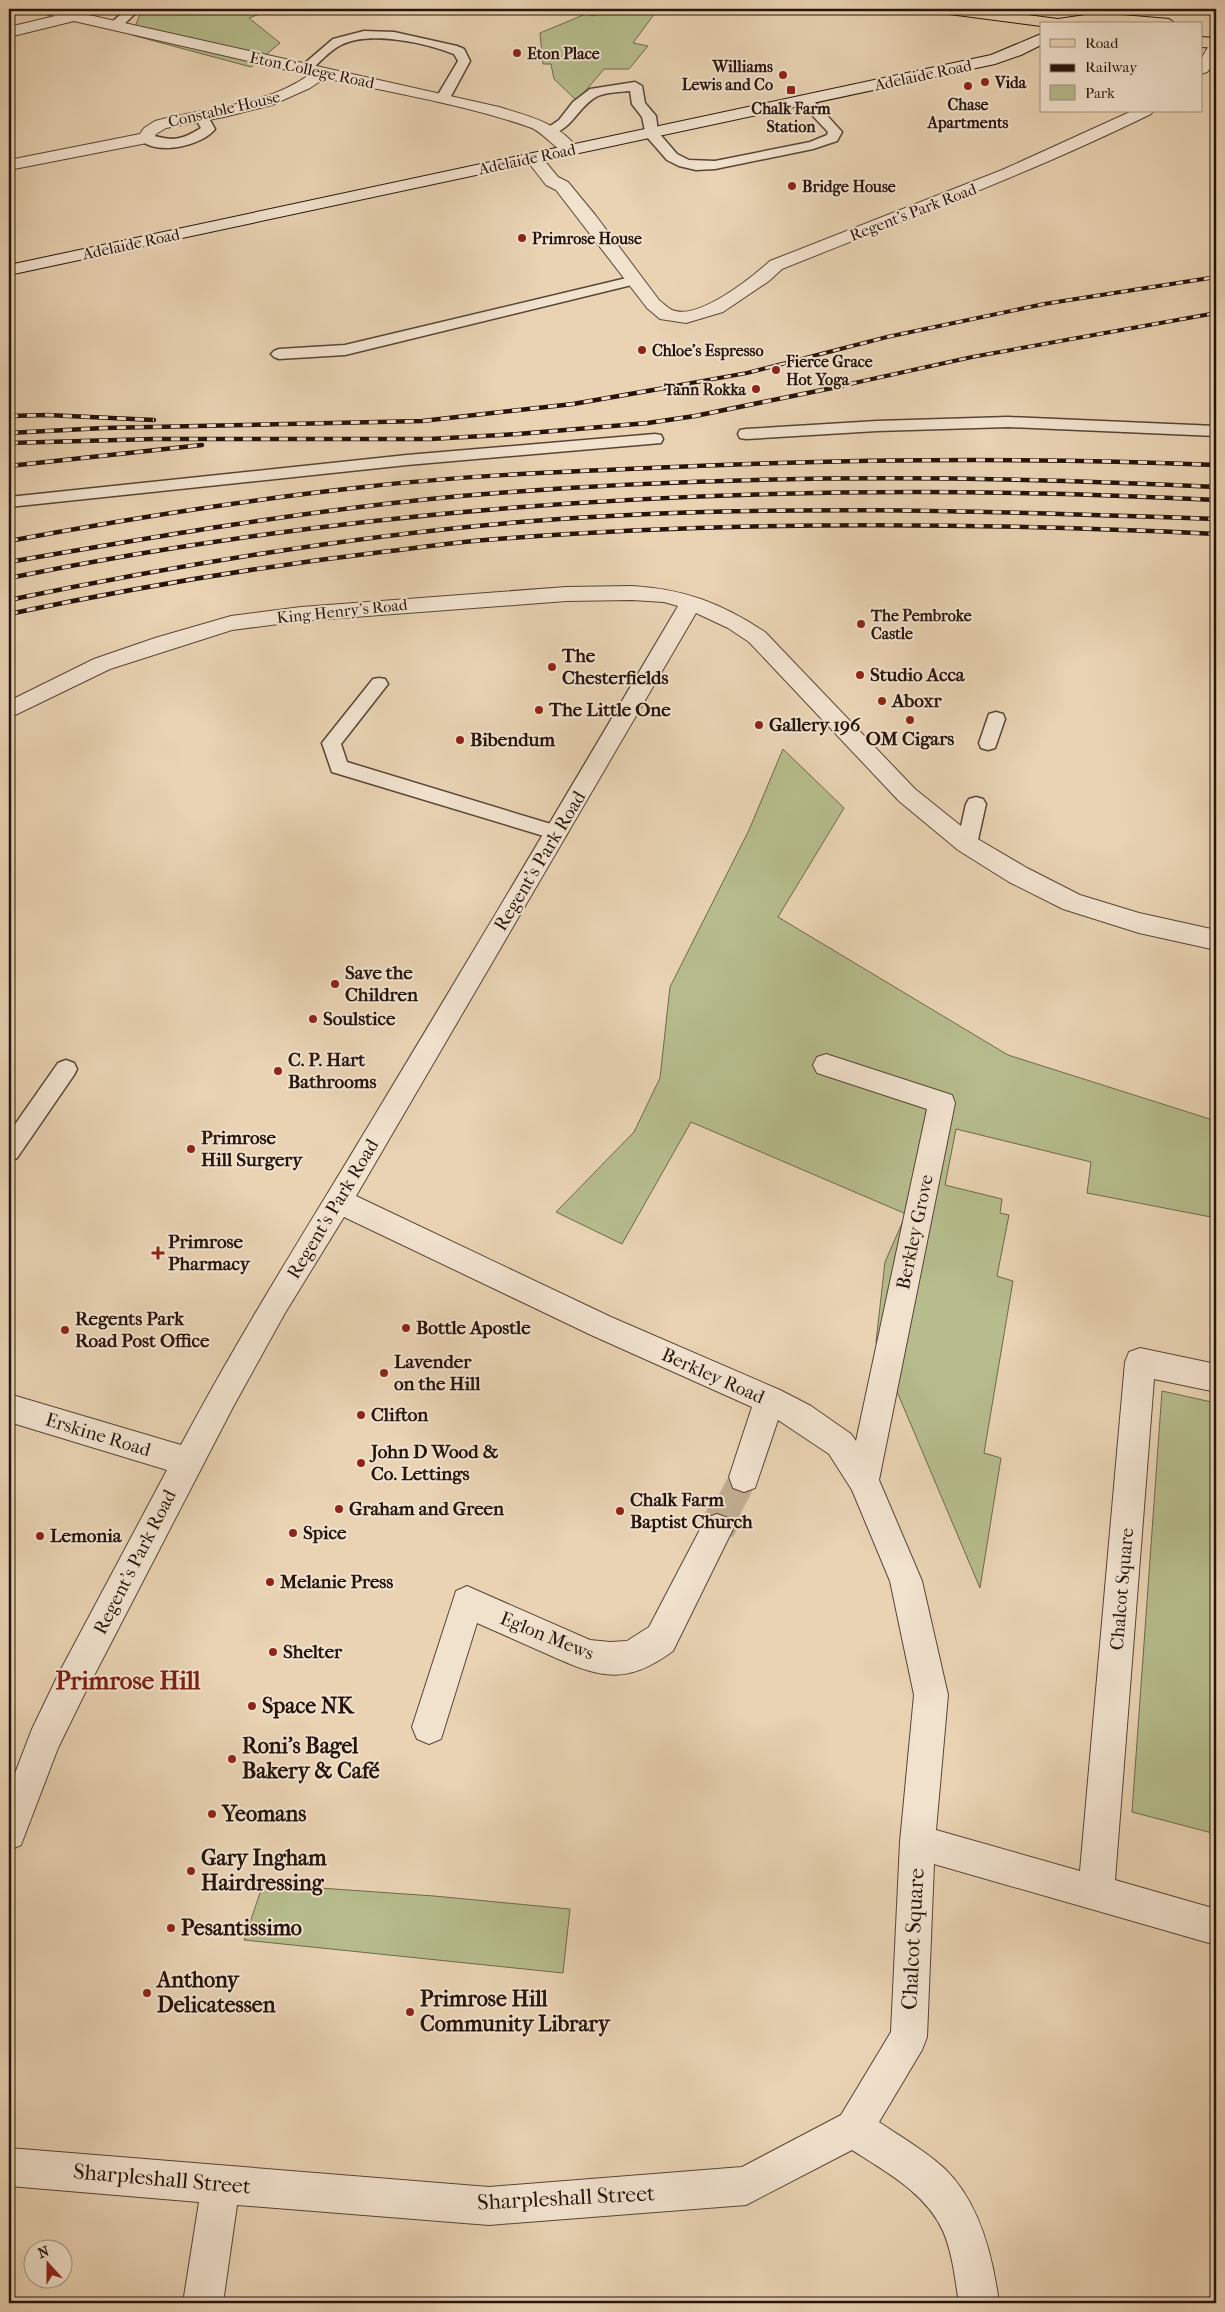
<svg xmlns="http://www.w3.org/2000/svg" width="1225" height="2312" font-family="'IM FELL French Canon',serif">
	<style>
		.green { fill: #b6bc8c; stroke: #6e684c }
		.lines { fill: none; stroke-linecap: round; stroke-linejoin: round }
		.street-tunnel-far1 { stroke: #c2ad92; stroke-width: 28; stroke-dasharray: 28 14; stroke-linecap: butt }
		.street-tunnel { stroke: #c2ad92; stroke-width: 36; stroke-dasharray: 36 18; stroke-linecap: butt }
		.lane-casing { stroke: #574436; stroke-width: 3 }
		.street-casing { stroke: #574436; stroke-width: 2 }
		.secondary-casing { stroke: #26140c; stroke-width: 2 }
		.primary-casing { stroke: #26140c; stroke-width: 2 }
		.lane { fill: #f1e2ce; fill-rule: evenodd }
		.street { fill: #f1e2ce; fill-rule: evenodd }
		.secondary { fill: #f1e2ce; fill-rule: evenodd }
		.primary { fill: #e9d3b3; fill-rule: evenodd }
		.rail-far1-casing { stroke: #26140c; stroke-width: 4 }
		.rail-casing { stroke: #26140c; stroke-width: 4.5 }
		.rail-far1 { stroke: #f1e2ce; stroke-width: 2.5; stroke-dasharray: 7; stroke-linecap: butt }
		.rail { stroke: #f1e2ce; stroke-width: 3; stroke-dasharray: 9; stroke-linecap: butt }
		.poi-dot { fill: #8f2418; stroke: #f1e2ce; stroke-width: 2 }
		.labels { text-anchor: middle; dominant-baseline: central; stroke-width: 4; stroke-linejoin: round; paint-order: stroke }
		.far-poi-label { font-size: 16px; font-weight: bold; fill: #26140c; stroke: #f1e2ce; text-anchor: start }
		.far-street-label { font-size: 16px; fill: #26140c; stroke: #f1e2ce }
		.poi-label { font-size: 19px; font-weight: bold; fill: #26140c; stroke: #f1e2ce; text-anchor: start }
		.street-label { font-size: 19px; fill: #26140c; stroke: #f1e2ce }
		.near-poi-label { font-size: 22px; font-weight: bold; fill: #26140c; stroke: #f1e2ce; text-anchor: start }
		.near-street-label { font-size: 22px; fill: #26140c; stroke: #f1e2ce }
		.near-quarter-label { font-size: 25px; font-weight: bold; fill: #7a1f14; stroke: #f1e2ce }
	</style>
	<rect width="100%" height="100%" fill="#e9d3b3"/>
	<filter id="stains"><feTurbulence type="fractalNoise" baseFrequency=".004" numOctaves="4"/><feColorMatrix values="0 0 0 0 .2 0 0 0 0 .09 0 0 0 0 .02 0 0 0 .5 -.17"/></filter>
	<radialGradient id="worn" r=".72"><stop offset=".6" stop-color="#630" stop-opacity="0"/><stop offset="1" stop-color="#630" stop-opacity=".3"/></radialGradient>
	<g class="green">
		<polygon points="142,9 286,9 278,12 273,9 249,18 280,43 251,67 132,35"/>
		<polygon points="613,9 658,9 633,43 648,46 629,69 604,69 577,101 554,79 551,64 543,64 540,33 588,13 592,16"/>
		<polygon points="783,749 844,808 778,917 1008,1055 1216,1121 1216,1218 1087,1193 1091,1162 956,1129 945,1185 1002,1199 1000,1213 1009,1215 997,1276 1013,1281 984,1453 1001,1458 980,1588 876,1342 885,1262 906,1214 691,1122 622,1244 556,1212 634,1132 660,1078 670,987 749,830"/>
		<polygon points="1162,1391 1216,1403 1216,1834 1132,1812"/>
		<polygon points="263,1884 434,1896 570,1909 563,1973 244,1940"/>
	</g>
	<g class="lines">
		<polyline class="street-tunnel-far1" points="727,1509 744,1477"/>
		<polyline class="street-tunnel" points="717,1529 728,1508"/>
		<defs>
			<g id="lane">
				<polygon points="127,9 140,9 120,28 112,28 110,25 112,22"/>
				<path d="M364,31L394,32L457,46L464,49L470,61L450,98L443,102L436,98L458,61L454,54C426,43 369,30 341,45C329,51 319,63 309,72L304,73L298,69L333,39Z"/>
				<path d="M635,82L642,86L645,103L656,116L658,132L677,154L689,160L715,161L810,142L827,135L828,132L798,100L805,96L810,97L842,132L837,141L813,149L715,169L696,170L679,166L667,160L646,136L642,117L632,104L630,91C620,92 607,92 598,96C578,106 573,129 550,135L543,131L559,120L573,102L590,89Z"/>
				<path d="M201,112L206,113L215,129C202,146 154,157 139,138L146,134C171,140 177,143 201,128L194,116Z"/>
				<polygon points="635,276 642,280 640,283 345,355 279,359 274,357 271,354 274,351 279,349 345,345"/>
				<polygon points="1008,417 1216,426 1216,436 1008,427 877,431 746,439 740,438 738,434 740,430 746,429 877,421"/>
				<polygon points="655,434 661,435 663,439 661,443 407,465 9,507 9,497 407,455"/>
				<polygon points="379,678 385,679 388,684 341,744 347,762 564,828 567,833 564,838 557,840 332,772 322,743 373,679"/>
				<polygon points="996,712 1003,714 1005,719 995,748 988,750 981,748 979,743 989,714"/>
				<polygon points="976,797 983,799 986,804 977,844 974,849 967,851 960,849 957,844 966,804 969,799"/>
				<polygon points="66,1060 74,1063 77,1069 74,1075 17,1158 9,1161 9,1133 58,1063"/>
			</g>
			<g id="street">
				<path d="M36,9H62L499,107C528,116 560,123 579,150L577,154C559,158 546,132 529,127C463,104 393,93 325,78L310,88L272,105L224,117L166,128L156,134L152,142L9,170V160L140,134L144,128L155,121C208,107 263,107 309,75L74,21L9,37V27L55,16L38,12Z"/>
				<polygon points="1216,40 1216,62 1207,72 1201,74 1201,59 1211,42"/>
				<path d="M1132,111H1153L1151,114C1031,173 906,219 782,269L769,281L723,312L686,323L660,319L647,308L556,190L546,185L525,158L527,154H539L558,177L568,182L596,216L659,300C663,303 668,308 672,310C698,321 751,278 770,261L1002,170Z"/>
				<path d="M632,586C684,589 721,603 765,632L915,789L976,838L1027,868L1080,895L1139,913L1216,930V950L1139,933L1063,909L1009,882L958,850L899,801L749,642L728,628L696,613L356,1196L611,1317L780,1390L811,1406L851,1434L856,1441L927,1109L817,1073L813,1065L817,1057L826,1054L952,1095L955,1103L879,1480L922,1581L948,1695L936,1830L1080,1871L1125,1362L1129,1352L1140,1348L1216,1364V1392L1154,1379L1115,1880L1216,1909V1945L934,1864L927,2037L922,2050L879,2122C901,2137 926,2151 945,2169C980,2203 993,2257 999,2303H959C955,2280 953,2254 943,2231C926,2193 886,2172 852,2150L746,2205L489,2225L237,2205L223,2303H183L199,2202L9,2186V2148L489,2187L742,2167L841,2115L891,2032L900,1842L914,1695L890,1581L852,1490L829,1454L778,1420L755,1488L744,1492L733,1488L729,1477L752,1407L591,1335L344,1217L285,1313L233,1407L83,1697L58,1748L21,1845L9,1850V1789L32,1729L59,1673L167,1470L9,1422V1394L181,1445C241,1332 309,1225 375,1115C477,946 578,776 678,606L664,602L632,600L566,601L301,621L232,630L110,669L9,718V701L94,659L155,638L231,616L301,607L566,587Z"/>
				<path d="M717,1514L728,1518L733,1529L673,1651C624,1687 598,1677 547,1654C524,1644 500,1633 477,1623L441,1739L429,1744L417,1739L412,1727L456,1591L467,1586L590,1640L610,1642L627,1641L649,1627L706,1518Z"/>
			</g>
			<polygon id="secondary" points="1041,34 1041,45 1021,55 995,64 9,275 9,265 991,55"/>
			<g id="primary">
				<polygon points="941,9 982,9 1058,19 1099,13 1169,19 1176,24 1041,24 1041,26 949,14"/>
				<polygon points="1201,37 1216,38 1216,48 1201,47"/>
			</g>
		</defs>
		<use href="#lane" class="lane-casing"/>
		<use href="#street" class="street-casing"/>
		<use href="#secondary" class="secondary-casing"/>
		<use href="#primary" class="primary-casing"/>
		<use href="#lane" class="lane"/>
		<use href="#street" class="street"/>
		<use href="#secondary" class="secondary"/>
		<use href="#primary" class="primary"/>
		<defs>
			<g id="rail-far1">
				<polyline points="669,387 747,373 887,337 1044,304 1216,277"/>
				<polyline points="836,387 972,357 1216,313"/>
			</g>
			<g id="rail">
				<polyline points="9,416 47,415 154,420"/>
				<polyline points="9,433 104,428 422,421 573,404 676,386"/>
				<polyline points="9,443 154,439 430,439 518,434 648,423 695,416 842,386"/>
				<polyline points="9,466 202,445"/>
				<path d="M9,541C127,519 245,500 364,487C459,476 554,472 650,468C839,459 1027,457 1216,465"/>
				<path d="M9,562C159,536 309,510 461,496C713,474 964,474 1216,487"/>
				<path d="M9,578C406,497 812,479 1216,500"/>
				<path d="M9,600C182,564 357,535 533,521C760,503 989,511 1216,519"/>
				<path d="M9,614C132,588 257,567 382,552C416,548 450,543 485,540C728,520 972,522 1216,534"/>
			</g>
		</defs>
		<use href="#rail-far1" class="rail-far1-casing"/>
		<use href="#rail" class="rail-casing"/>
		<use href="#rail-far1" class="rail-far1"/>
		<use href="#rail" class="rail"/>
	</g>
	<g class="poi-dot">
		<circle cx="517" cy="53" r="5"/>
		<circle cx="783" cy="75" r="5"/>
		<circle cx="985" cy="82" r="5"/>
		<circle cx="968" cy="86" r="5"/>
		<rect x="786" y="85" width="10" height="10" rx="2.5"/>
		<circle cx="792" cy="186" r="5"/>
		<circle cx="522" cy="238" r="5"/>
		<circle cx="642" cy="350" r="5"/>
		<circle cx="776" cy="370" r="5"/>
		<circle cx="756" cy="389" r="5"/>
		<circle cx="861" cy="624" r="5"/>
		<circle cx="552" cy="667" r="5"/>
		<circle cx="860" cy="675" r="5"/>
		<circle cx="882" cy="701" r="5"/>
		<circle cx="539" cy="710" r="5"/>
		<circle cx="910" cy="720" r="5"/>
		<circle cx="759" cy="725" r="5"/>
		<circle cx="460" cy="740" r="5"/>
		<circle cx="335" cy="984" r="5"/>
		<circle cx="313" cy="1019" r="5"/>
		<circle cx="278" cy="1071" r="5"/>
		<circle cx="191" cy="1149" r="5"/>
		<path d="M155.5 1245.5h5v5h5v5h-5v5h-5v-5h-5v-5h5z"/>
		<circle cx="406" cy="1328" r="5"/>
		<circle cx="65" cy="1330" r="5"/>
		<circle cx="384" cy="1373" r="5"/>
		<circle cx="361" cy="1415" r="5"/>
		<circle cx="361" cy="1463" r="5"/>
		<circle cx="339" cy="1509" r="5"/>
		<circle cx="620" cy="1511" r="5"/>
		<circle cx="293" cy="1533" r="5"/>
		<circle cx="40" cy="1536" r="5"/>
		<circle cx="270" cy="1582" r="5"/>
		<circle cx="273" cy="1652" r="5"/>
		<circle cx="252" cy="1706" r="5"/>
		<circle cx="232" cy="1759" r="5"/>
		<circle cx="212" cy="1814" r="5"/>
		<circle cx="191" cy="1871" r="5"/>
		<circle cx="171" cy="1928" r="5"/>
		<circle cx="147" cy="1993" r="5"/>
		<circle cx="410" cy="2012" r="5"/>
	</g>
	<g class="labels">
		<g class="far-poi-label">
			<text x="527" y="53">Eton Place</text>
			<text x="773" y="66" text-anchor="end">Williams<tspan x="773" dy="18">Lewis and Co</tspan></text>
			<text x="995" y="82">Vida</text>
			<text x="968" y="104" text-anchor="middle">Chase<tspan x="968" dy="18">Apartments</tspan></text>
			<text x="791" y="108" text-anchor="middle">Chalk Farm<tspan x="791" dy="18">Station</tspan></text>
			<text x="802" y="186">Bridge House</text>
			<text x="532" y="238">Primrose House</text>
			<text x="652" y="350">Chloe's Espresso</text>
			<text x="786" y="361">Fierce Grace<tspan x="786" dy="18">Hot Yoga</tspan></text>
			<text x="746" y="389" text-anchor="end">Tann Rokka</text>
			<text x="871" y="615">The Pembroke<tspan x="871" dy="18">Castle</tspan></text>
		</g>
		<g class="far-street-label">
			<text transform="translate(312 70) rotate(12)">Eton College Road</text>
			<text transform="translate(923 75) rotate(-12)">Adelaide Road</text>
			<text transform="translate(224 109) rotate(-13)">Constable House</text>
			<text transform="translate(527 159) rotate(-12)">Adelaide Road</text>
			<text transform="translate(913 212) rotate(-21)">Regent's Park Road</text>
			<text transform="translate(131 244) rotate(-12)">Adelaide Road</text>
			<text transform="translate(342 611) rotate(-6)">King Henry's Road</text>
		</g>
		<g class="poi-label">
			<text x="562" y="656">The<tspan x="562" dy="22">Chesterfields</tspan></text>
			<text x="870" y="675">Studio Acca</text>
			<text x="892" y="701">Aboxr</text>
			<text x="549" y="710">The Little One</text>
			<text x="769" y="725">Gallery 196</text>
			<text x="910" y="739" text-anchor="middle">OM Cigars</text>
			<text x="470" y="740">Bibendum</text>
			<text x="345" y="973">Save the<tspan x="345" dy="22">Children</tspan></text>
			<text x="323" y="1019">Soulstice</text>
			<text x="288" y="1060">C. P. Hart<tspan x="288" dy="22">Bathrooms</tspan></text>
			<text x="201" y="1138">Primrose<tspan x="201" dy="22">Hill Surgery</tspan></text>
			<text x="168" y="1242">Primrose<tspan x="168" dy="22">Pharmacy</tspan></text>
			<text x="75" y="1319">Regents Park<tspan x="75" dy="22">Road Post Office</tspan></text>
			<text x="416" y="1328">Bottle Apostle</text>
			<text x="394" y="1362">Lavender<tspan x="394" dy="22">on the Hill</tspan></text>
			<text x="371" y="1415">Clifton</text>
			<text x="371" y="1452">John D Wood &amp;<tspan x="371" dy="22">Co. Lettings</tspan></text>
			<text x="630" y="1500">Chalk Farm<tspan x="630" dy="22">Baptist Church</tspan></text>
			<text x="349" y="1509">Graham and Green</text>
			<text x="303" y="1533">Spice</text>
			<text x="50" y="1536">Lemonia</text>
			<text x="280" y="1582">Melanie Press</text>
			<text x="283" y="1652">Shelter</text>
		</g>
		<g class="street-label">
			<text transform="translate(540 861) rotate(-59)">Regent's Park Road</text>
			<text transform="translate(333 1209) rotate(-59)">Regent's Park Road</text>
			<text transform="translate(915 1232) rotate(-78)">Berkley Grove</text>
			<text transform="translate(713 1376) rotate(24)">Berkley Road</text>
			<text transform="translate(98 1435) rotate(17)">Erskine Road</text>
			<text transform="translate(135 1562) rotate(-63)">Regent's Park Road</text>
			<text transform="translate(1122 1589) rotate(-85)">Chalcot Square</text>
			<text transform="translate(547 1636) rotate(22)">Eglon Mews</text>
		</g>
		<g class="near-poi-label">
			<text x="262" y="1706">Space NK</text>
			<text x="242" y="1746">Roni's Bagel<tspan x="242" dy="25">Bakery &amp; Café</tspan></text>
			<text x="222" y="1814">Yeomans</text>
			<text x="201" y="1858">Gary Ingham<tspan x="201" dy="25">Hairdressing</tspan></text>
			<text x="181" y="1928">Pesantissimo</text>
			<text x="157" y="1980">Anthony<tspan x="157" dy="25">Delicatessen</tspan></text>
			<text x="420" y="1999">Primrose Hill<tspan x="420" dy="25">Community Library</tspan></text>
		</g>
		<g class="near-street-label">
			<text transform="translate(913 1939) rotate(-87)">Chalcot Square</text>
			<text transform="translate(162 2179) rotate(5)">Sharpleshall Street</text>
			<text transform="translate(566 2198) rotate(-3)">Sharpleshall Street</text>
		</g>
		<g class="near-quarter-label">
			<text x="128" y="1680">Primrose Hill</text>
		</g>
	</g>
	<rect width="1225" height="2312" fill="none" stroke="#e9d3b3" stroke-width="30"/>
	<rect x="10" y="10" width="1205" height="2292" fill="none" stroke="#26140c" stroke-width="2.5"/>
	<rect x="15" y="15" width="1195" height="2282" fill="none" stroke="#26140c"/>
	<rect x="1040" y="22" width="162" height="90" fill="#f1e2ce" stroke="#a09080"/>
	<rect x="1050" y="39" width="25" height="8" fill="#e9d3b3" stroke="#a09080"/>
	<text x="1085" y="48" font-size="15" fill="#26140c">Road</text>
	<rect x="1050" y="64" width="25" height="8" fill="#26140c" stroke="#a09080"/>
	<text x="1085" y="72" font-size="15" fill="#26140c">Railway</text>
	<rect x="1050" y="85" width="25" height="15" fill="#b6bc8c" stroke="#a09080"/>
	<text x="1085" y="98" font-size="15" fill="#26140c">Park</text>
	<g transform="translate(48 2264) rotate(339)"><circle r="24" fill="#f1e2ce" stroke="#a09080"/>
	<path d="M0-4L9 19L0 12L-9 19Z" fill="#8f2418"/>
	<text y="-8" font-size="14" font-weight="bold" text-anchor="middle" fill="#26140c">N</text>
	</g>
	<rect width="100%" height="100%" filter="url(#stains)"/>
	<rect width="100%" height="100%" fill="url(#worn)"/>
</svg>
